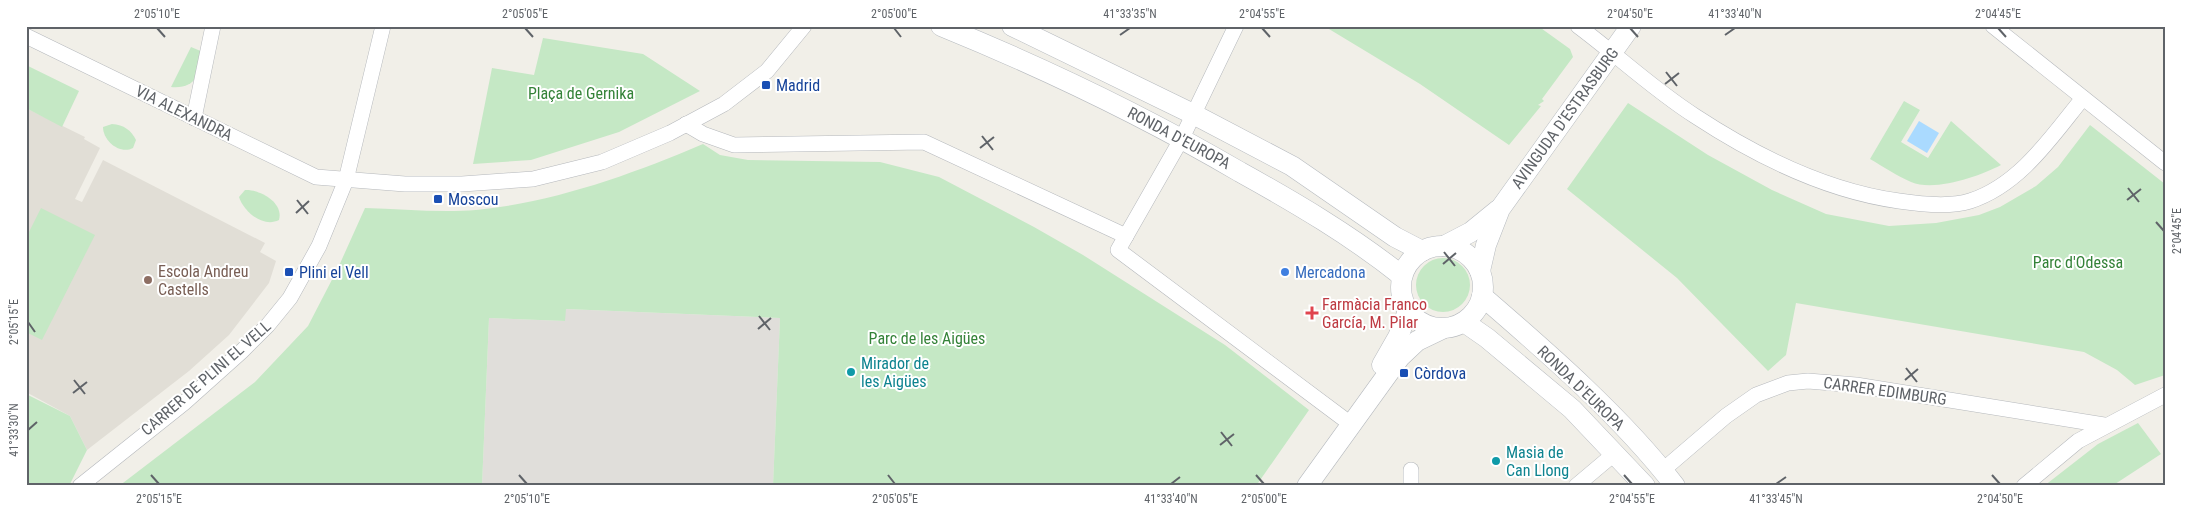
<svg xmlns="http://www.w3.org/2000/svg" width="2191" height="512" font-family="'Roboto Condensed',sans-serif">
	<style>
		.industrial { fill: #e0deda }
		.education { fill: #e1ded6 }
		.green { fill: #c5e8c5 }
		.water { fill: #aadaff }
		.lines { fill: none; stroke-linecap: round; stroke-linejoin: round }
		.street-casing { stroke: #b5b8bc; stroke-width: 16 }
		.secondary-casing { stroke: #b6babf; stroke-width: 21 }
		.street { stroke: #fff; stroke-width: 15 }
		.secondary { stroke: #fff; stroke-width: 20 }
		.ticks { fill: none; stroke: #5f6368; stroke-width: 2 }
		.transit-dot { fill: #1a4fb4; stroke: #fff; stroke-width: 2 }
		.shop-dot { fill: #3f7fe0; stroke: #fff; stroke-width: 2 }
		.education-dot { fill: #8d6e63; stroke: #fff; stroke-width: 2 }
		.health-dot { fill: #e0444e; stroke: #fff; stroke-width: 2 }
		.culture-dot { fill: #0f9aa8; stroke: #fff; stroke-width: 2 }
		.labels { text-anchor: middle; dominant-baseline: central; stroke-width: 4; stroke-linejoin: round; paint-order: stroke }
		.transit-label { font-size: 16px; fill: #164399; stroke: #fff; text-anchor: start }
		.park-label { font-size: 16px; fill: #348238; stroke: #fff }
		.street-label { font-size: 16px; fill: #5f6368; stroke: #fff }
		.education-label { font-size: 16px; fill: #785e54; stroke: #fff; text-anchor: start }
		.shop-label { font-size: 16px; fill: #366cbe; stroke: #fff; text-anchor: start }
		.health-label { font-size: 16px; fill: #be3a42; stroke: #fff; text-anchor: start }
		.culture-label { font-size: 16px; fill: #0d838f; stroke: #fff; text-anchor: start }
		.neatline { fill: none; stroke: #5f6368; stroke-width: 2 }
		.ticks-label { font-size: 12px; text-anchor: middle; fill: #5f6368 }
	</style>
	<rect width="100%" height="100%" fill="#f1efe8"/>
	<polygon class="industrial" points="565,309 780,318 773,486 482,486 489,318 564,321"/>
	<polygon class="education" points="26,108 85,137 84,139 100,148 75,199 82,202 103,160 265,243 260,252 276,261 269,283 229,335 189,371 87,450 70,416 26,392"/>
	<g class="green">
		<polygon points="1324,26 1538,26 1570,49 1573,57 1542,99 1544,101 1538,105 1541,106 1509,145 1420,84"/>
		<polygon points="543,38 643,54 700,91 619,132 531,160 473,164 492,68 534,75"/>
		<path d="M191,47L203,52C200,74 196,89 171,87Z"/>
		<polygon points="26,65 79,91 62,127 26,108"/>
		<path d="M1904,101L1920,110L1901,142L1928,158L1951,121L2001,165C1980,176 1935,192 1911,182C1897,176 1884,167 1870,159Z"/>
		<polygon points="1628,103 1708,155 1772,190 1826,214 1889,226 1936,223 1979,215 2000,207 2036,186 2058,167 2090,125 2165,184 2165,375 2135,385 2117,370 2084,352 1796,303 1786,355 1768,371 1677,278 1567,189"/>
		<path d="M112,124C124,125 131,130 136,140L133,148C120,155 103,141 103,127Z"/>
		<path d="M703,144L720,155L748,160L880,162L939,177L1034,227L1083,255L1225,345L1309,410L1256,486H773L780,318L566,309L565,321L489,318L482,486H119L255,382L308,326L338,268L365,208C401,209 440,213 476,210C555,202 630,175 703,144Z"/>
		<path d="M245,190C259,189 284,202 279,220C263,228 244,212 239,197Z"/>
		<polygon points="41,208 95,235 42,340 26,332 26,238"/>
		<circle cx="1443" cy="285" r="27"/>
		<polygon points="26,394 70,416 87,450 69,486 26,486"/>
		<polygon points="2138,423 2161,454 2112,486 2044,486 2098,444"/>
	</g>
	<polygon class="water" points="1919,121 1939,133 1927,153 1907,141"/>
	<g class="lines">
		<defs>
			<g id="street">
				<polyline points="1236,26 1182,138 1118,250 1344,419"/>
				<path d="M1578,26C1617,55 1654,90 1695,116C1756,156 1826,191 1899,201C1919,204 1951,207 1970,201C2020,185 2052,136 2083,98"/>
				<polyline points="1993,26 2165,163"/>
				<polyline points="26,36 316,177 405,184 462,184 533,179 602,162 670,133 724,104 767,71 804,26"/>
				<polyline points="194,118 213,26"/>
				<polyline points="686,124 703,134 734,145 924,142 1126,236"/>
				<polyline points="1663,470 1726,416 1756,395 1788,383 1808,381 1856,385 2104,425"/>
				<polyline points="80,486 184,403 241,352 268,325 290,298 319,246 346,180 383,26"/>
				<polyline points="1411,486 1411,470"/>
				<polyline points="1576,486 1614,454"/>
				<polyline points="2024,486 2078,441 2165,395"/>
			</g>
			<g id="secondary">
				<path d="M941,26C1044,68 1144,116 1240,172C1296,203 1352,236 1402,276"/>
				<polyline points="1012,26 1193,114 1292,166 1395,237 1422,251"/>
				<circle cx="1442" cy="287" r="41"/>
				<polyline points="1444,246 1471,232 1498,210"/>
				<polyline points="1480,271 1486,245 1500,209 1631,26"/>
				<path d="M1482,296C1547,352 1623,418 1675,486"/>
				<polyline points="1464,322 1487,338 1572,409 1645,486"/>
				<polyline points="1382,365 1398,337 1408,311"/>
				<polyline points="1307,486 1400,357 1417,341 1442,329"/>
			</g>
		</defs>
		<use href="#street" class="street-casing"/>
		<use href="#secondary" class="secondary-casing"/>
		<use href="#street" class="street"/>
		<use href="#secondary" class="secondary"/>
	</g>
	<path class="ticks" d="M157,28L165,37M525,28L533,37M894,28L901,37M1262,28L1270,37M1630,28L1638,37M1998,28L2006,37M1120,35L1130,28M1725,35L1735,28M1666,72L1677,86M1665,84L1679,73M982,136L993,150M980,148L994,137M2128,188L2139,202M297,200L308,214M2127,200L2141,189M296,213L309,201M2156,222L2164,231M1444,252L1455,266M1443,264L1456,253M759,316L770,330M28,322L35,332M758,329L771,318M1906,368L1917,382M74,380L85,394M1905,380L1918,369M73,393L87,382M28,430L37,422M1221,432L1232,446M1220,445L1234,434M151,475L159,484M519,475L527,484M888,475L895,484M1256,475L1264,484M1624,475L1632,484M1992,475L2000,484M1171,484L1180,477M1776,484L1786,477"/>
	<g class="transit-dot">
		<rect x="761" y="80" width="10" height="10" rx="2.5"/>
		<rect x="433" y="194" width="10" height="10" rx="2.5"/>
		<rect x="284" y="267" width="10" height="10" rx="2.5"/>
		<rect x="1399" y="368" width="10" height="10" rx="2.5"/>
	</g>
	<circle class="shop-dot" cx="1285" cy="272" r="5"/>
	<circle class="education-dot" cx="148" cy="280" r="5"/>
	<path class="health-dot" d="M1309.5 305.5h5v5h5v5h-5v5h-5v-5h-5v-5h5z"/>
	<g class="culture-dot">
		<circle cx="851" cy="372" r="5"/>
		<circle cx="1496" cy="461" r="5"/>
	</g>
	<g class="labels">
		<g class="transit-label">
			<text x="776" y="85">Madrid</text>
			<text x="448" y="199">Moscou</text>
			<text x="299" y="272">Plini el Vell</text>
			<text x="1414" y="373">Còrdova</text>
		</g>
		<g class="park-label">
			<text x="581" y="93">Plaça de Gernika</text>
			<text x="2078" y="262">Parc d'Odessa</text>
			<text x="927" y="338">Parc de les Aigües</text>
		</g>
		<g class="street-label">
			<text transform="translate(184 113) rotate(26)">VIA ALEXANDRA</text>
			<text transform="translate(1565 118) rotate(-54)">AVINGUDA D'ESTRASBURG</text>
			<text transform="translate(1179 138) rotate(28)">RONDA D'EUROPA</text>
			<text transform="translate(206 378) rotate(-41)">CARRER DE PLINI EL VELL</text>
			<text transform="translate(1581 388) rotate(44)">RONDA D'EUROPA</text>
			<text transform="translate(1885 391) rotate(8)">CARRER EDIMBURG</text>
		</g>
		<g class="education-label">
			<text x="158" y="271">Escola Andreu<tspan x="158" dy="18">Castells</tspan></text>
		</g>
		<g class="shop-label">
			<text x="1295" y="272">Mercadona</text>
		</g>
		<g class="health-label">
			<text x="1322" y="304">Farmàcia Franco<tspan x="1322" dy="18">García, M. Pilar</tspan></text>
		</g>
		<g class="culture-label">
			<text x="861" y="363">Mirador de<tspan x="861" dy="18">les Aigües</tspan></text>
			<text x="1506" y="452">Masia de<tspan x="1506" dy="18">Can Llong</tspan></text>
		</g>
	</g>
	<rect width="2191" height="512" fill="none" stroke="#ffffff" stroke-width="55"/>
	<rect x="28" y="28" width="2136" height="456" class="neatline"/>
	<g class="ticks-label">
		<text x="157" y="18">2°05'10"E</text>
		<text x="525" y="18">2°05'05"E</text>
		<text x="894" y="18">2°05'00"E</text>
		<text x="1130" y="18">41°33'35"N</text>
		<text x="1262" y="18">2°04'55"E</text>
		<text x="1630" y="18">2°04'50"E</text>
		<text x="1735" y="18">41°33'40"N</text>
		<text x="1998" y="18">2°04'45"E</text>
		<text transform="translate(2177 231) rotate(-90)" y="4">2°04'45"E</text>
		<text transform="translate(14 322) rotate(-90)" y="4">2°05'15"E</text>
		<text transform="translate(14 430) rotate(-90)" y="4">41°33'30"N</text>
		<text x="159" y="503">2°05'15"E</text>
		<text x="527" y="503">2°05'10"E</text>
		<text x="895" y="503">2°05'05"E</text>
		<text x="1171" y="503">41°33'40"N</text>
		<text x="1264" y="503">2°05'00"E</text>
		<text x="1632" y="503">2°04'55"E</text>
		<text x="1776" y="503">41°33'45"N</text>
		<text x="2000" y="503">2°04'50"E</text>
	</g>
</svg>
